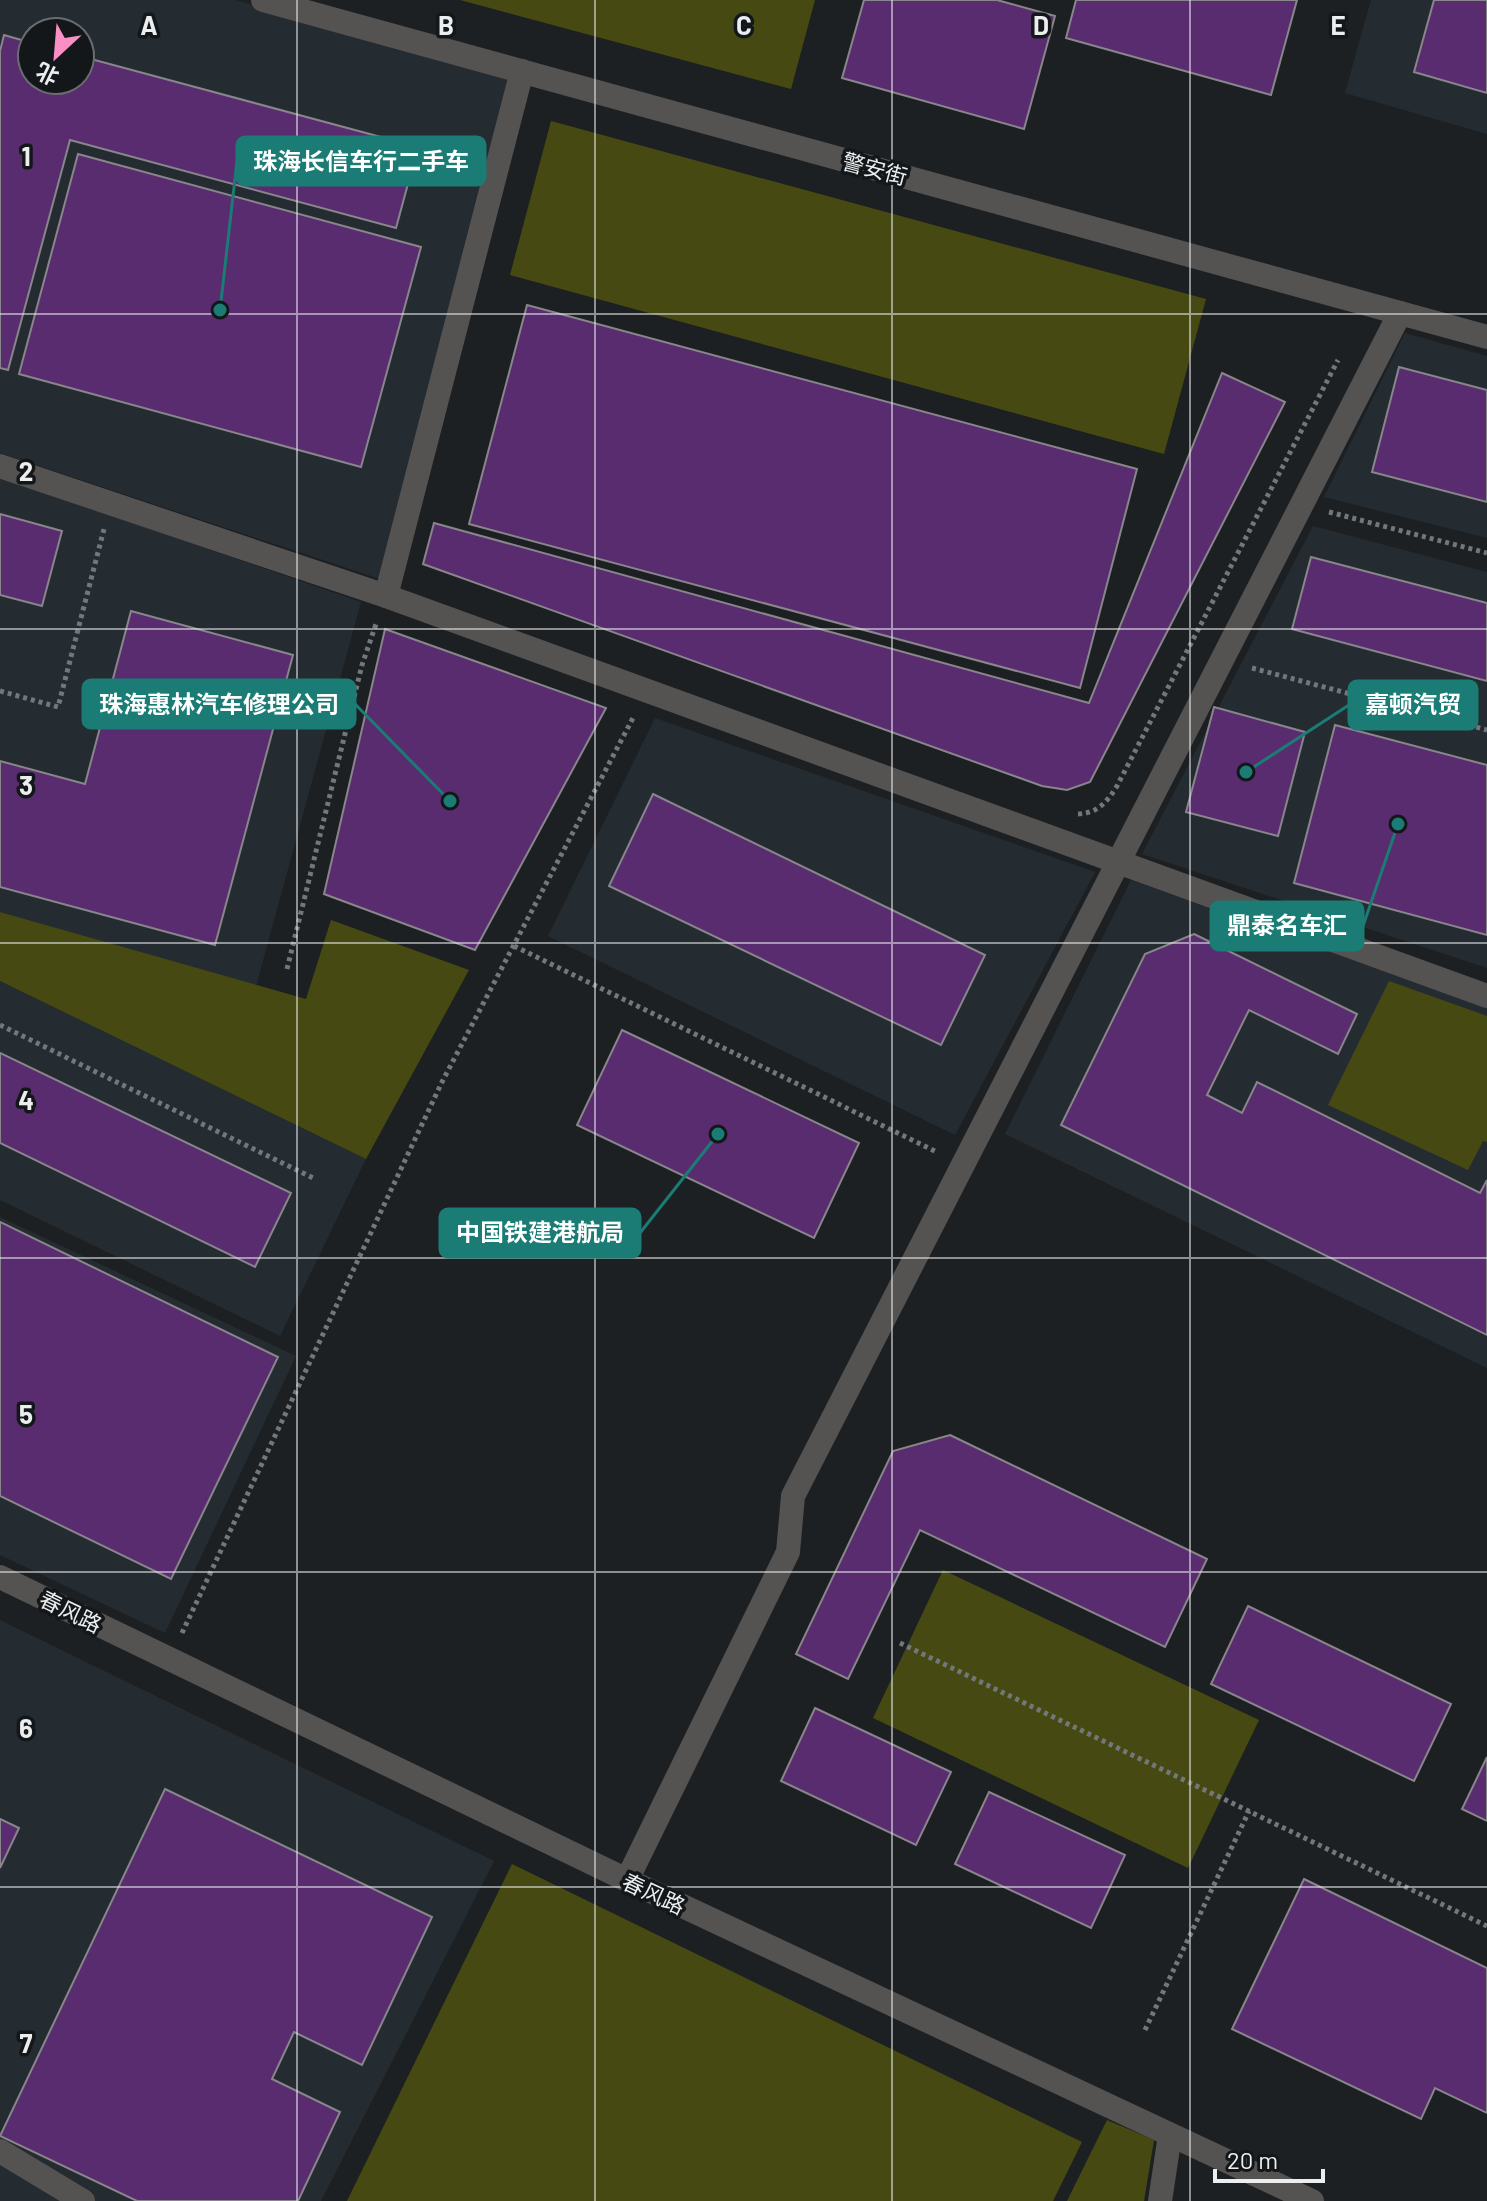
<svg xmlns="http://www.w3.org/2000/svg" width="1487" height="2201" font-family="Barlow,'Noto Sans SC',sans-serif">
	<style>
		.built { fill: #242c32; fill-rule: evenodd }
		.green { fill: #464a12 }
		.building { fill: #592c70; stroke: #88868a; stroke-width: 2 }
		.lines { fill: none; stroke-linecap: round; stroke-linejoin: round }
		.path { stroke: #747779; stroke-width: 5; stroke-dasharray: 4 4; stroke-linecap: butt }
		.minor { stroke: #555352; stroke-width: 24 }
		.grid { fill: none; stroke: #ebedef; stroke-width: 2; stroke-opacity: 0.55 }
		.labels { text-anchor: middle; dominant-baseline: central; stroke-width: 7; stroke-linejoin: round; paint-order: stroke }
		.street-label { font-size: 22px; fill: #ebedef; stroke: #141719 }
		.grid-label { font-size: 26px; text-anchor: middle; font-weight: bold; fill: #ebedef; stroke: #141719; stroke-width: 7; stroke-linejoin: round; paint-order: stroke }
		.leader { fill: none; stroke: #1a7c74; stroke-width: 3 }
		.callout-dot { fill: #1a7c74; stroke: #141719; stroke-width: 3 }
		.callout { fill: #1a7c74; stroke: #1a7c74; stroke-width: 3 }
		.callout-label { font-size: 24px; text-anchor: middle; font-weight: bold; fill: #fff }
	</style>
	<rect width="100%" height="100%" fill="#1d2022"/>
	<g class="built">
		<path d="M0,0H235L509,74L383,580L0,453ZM32,32H80V80H32Z"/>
		<polygon points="1371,0 1487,0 1487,134 1345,93"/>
		<polygon points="1405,333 1487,356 1487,538 1324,497"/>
		<polygon points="0,477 361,602 256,986 0,912"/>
		<polygon points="1313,526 1487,572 1487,968 1142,854"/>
		<polygon points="655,718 1095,872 955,1135 548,936"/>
		<polygon points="1131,880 1487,1008 1487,1368 1005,1134"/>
		<polygon points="0,981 366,1159 280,1336 0,1200"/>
		<polygon points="0,1217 296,1356 165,1633 0,1555"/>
		<polygon points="0,1620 494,1861 321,2201 0,2201"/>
	</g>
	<g class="green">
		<polygon points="460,0 815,0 791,89"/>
		<polygon points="551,121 1206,299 1164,454 510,275"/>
		<polygon points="0,912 306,999 331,920 469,970 366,1159 0,981"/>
		<polygon points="1389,981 1487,1016 1487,1142 1483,1141 1468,1170 1328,1105"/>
		<polygon points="943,1570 1259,1720 1188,1868 873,1718"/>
		<polygon points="512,1864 1082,2142 1053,2201 347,2201"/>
		<polygon points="1107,2120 1154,2140 1144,2201 1067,2201"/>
	</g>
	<g class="building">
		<polygon points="864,0 997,0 1055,16 1024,129 842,78"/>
		<polygon points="1076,0 1297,0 1271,95 1066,38"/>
		<polygon points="1434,0 1487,0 1487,93 1414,72"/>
		<polygon points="4,35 32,43 32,80 80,80 80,56 418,147 396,228 70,140 8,370 0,368 0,51"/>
		<polygon points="78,154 421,247 361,467 19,374"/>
		<polygon points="527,305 1137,469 1080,688 469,524"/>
		<polygon points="1399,367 1487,390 1487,502 1372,472"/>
		<polygon points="1222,373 1285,402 1090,782 1067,790 1042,786 423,564 434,523 1089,703"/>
		<polygon points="0,514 62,531 42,606 0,595"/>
		<polygon points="1311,557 1487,603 1487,681 1292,629"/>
		<polygon points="131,611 293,655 215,945 0,887 0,761 85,784"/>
		<polygon points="385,629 606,708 475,950 324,894"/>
		<polygon points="1214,707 1305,732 1278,836 1186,812"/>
		<polygon points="1335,725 1487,765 1487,935 1294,883"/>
		<polygon points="653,794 985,955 941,1045 609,886"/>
		<polygon points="1194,934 1357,1014 1338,1054 1249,1010 1207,1095 1242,1113 1257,1082 1480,1193 1487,1180 1487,1335 1061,1125 1145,954"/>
		<polygon points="622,1030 859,1143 814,1238 577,1125"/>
		<polygon points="0,1053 291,1193 255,1267 0,1143"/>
		<polygon points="0,1222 278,1357 171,1579 0,1496"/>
		<polygon points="950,1435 1207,1559 1165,1647 920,1530 848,1679 796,1654 893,1451"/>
		<polygon points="1248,1606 1451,1704 1414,1781 1211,1684"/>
		<polygon points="815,1708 951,1772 916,1845 781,1781"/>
		<polygon points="1487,1757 1487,1821 1462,1809"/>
		<polygon points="165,1789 432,1917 362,2065 294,2032 272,2079 340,2112 298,2201 137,2201 0,2136"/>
		<polygon points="989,1792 1125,1855 1091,1928 955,1864"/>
		<polygon points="0,1819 19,1828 0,1868"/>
		<polygon points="1304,1879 1487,1968 1487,2113 1435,2088 1421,2119 1232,2029"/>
	</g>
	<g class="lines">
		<g class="path">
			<polyline points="1329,512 1487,553"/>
			<polyline points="1252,668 1487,730"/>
			<polyline points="0,691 58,707 104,529"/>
			<path d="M1078,814C1098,813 1107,802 1117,786L1338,360"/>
			<polyline points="514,946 937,1152"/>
			<polyline points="287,969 362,665 377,621"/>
			<polyline points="0,1025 315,1179"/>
			<polyline points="182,1633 442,1082 634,716"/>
			<polyline points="900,1643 1487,1926"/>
			<polyline points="1145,2030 1249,1811"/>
		</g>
		<g class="minor">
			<polyline points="263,0 1487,337"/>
			<polyline points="0,466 386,596 1487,996"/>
			<polyline points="386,596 522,71"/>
			<polyline points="0,1577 627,1880 1312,2201"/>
			<polyline points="627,1880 788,1552 793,1496 1400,313"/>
			<polyline points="0,2151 83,2201"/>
			<polyline points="1160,2201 1170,2135"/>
		</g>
	</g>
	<path class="grid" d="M297,0V2201M595,0V2201M892,0V2201M1190,0V2201M0,314H1487M0,629H1487M0,943H1487M0,1258H1487M0,1572H1487M0,1887H1487"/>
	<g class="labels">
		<g class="street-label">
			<text transform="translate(875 168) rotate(15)">警安街</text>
			<text transform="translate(71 1611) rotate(26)">春风路</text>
			<text transform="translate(654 1893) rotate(25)">春风路</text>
		</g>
	</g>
	<g class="grid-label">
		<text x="149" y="35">A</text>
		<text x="446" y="35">B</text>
		<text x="744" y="35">C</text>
		<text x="1041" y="35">D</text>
		<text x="1338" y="35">E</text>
		<text x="26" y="166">1</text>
		<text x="26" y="481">2</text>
		<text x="26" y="795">3</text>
		<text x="26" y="1110">4</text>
		<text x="26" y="1424">5</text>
		<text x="26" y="1738">6</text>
		<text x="26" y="2053">7</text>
	</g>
	<path class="leader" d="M220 310L237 161M450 801L355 704M1246 772L1349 705M1398 824L1363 926M718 1134L640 1233"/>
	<g class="callout-dot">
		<circle cx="220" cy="310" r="8"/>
		<circle cx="450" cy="801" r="8"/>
		<circle cx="1246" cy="772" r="8"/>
		<circle cx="1398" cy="824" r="8"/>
		<circle cx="718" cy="1134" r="8"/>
	</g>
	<g class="callout">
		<rect x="237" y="137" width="248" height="48" rx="8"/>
		<rect x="83" y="680" width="272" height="48" rx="8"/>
		<rect x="1349" y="681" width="128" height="48" rx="8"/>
		<rect x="1211" y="902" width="152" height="48" rx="8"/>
		<rect x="440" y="1209" width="200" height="48" rx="8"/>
	</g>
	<g class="callout-label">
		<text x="361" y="170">珠海长信车行二手车</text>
		<text x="219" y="713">珠海惠林汽车修理公司</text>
		<text x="1413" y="713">嘉顿汽贸</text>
		<text x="1287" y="934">鼎泰名车汇</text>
		<text x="540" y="1241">中国铁建港航局</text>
	</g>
	<g transform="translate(56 56) rotate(206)"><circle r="38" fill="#141719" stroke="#6a6d6f" stroke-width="2"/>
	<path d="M0-6L14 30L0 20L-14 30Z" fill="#fa8fc6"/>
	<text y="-12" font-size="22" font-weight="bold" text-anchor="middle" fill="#ebedef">北</text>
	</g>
	<path d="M1215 2169v12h108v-12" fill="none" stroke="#ebedef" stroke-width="4"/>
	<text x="1227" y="2169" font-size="24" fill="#ebedef" stroke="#141719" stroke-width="6" paint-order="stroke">20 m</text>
</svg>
